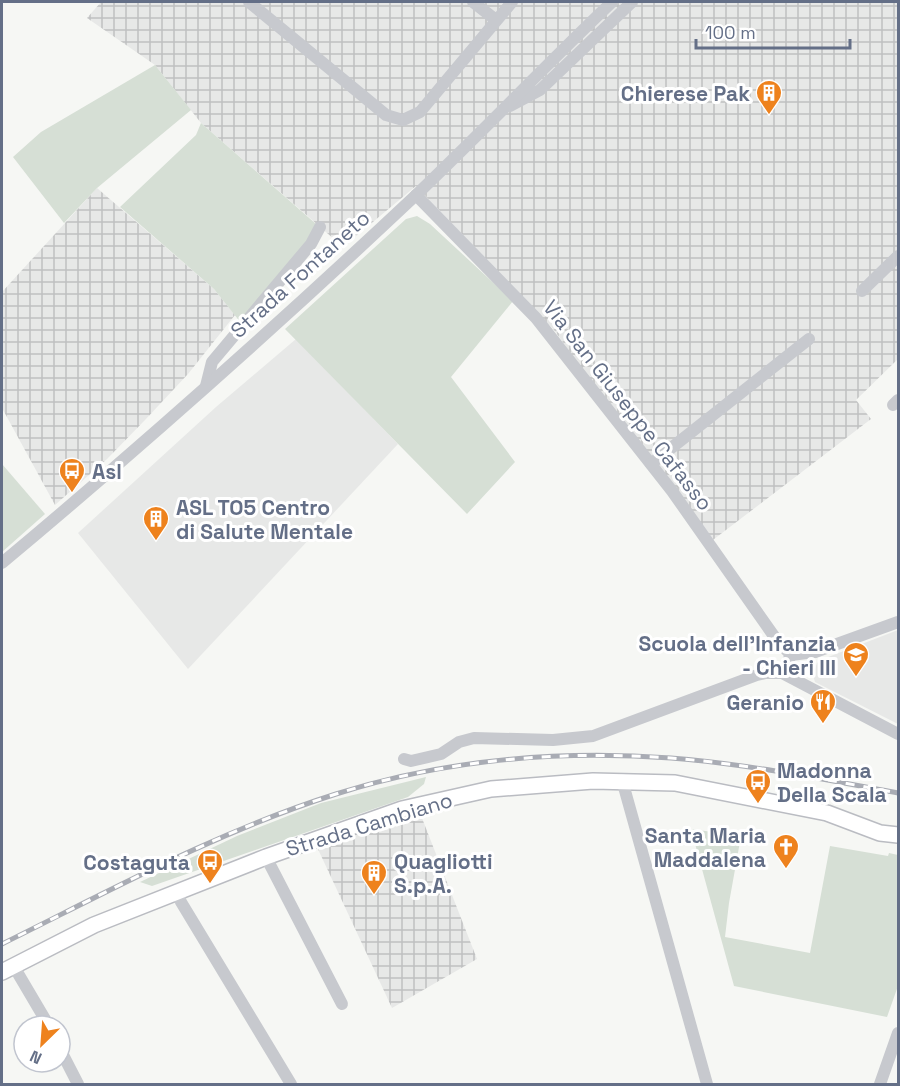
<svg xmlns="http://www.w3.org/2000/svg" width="900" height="1086" font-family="'Space Grotesk',sans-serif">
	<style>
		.built { fill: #e7e8e7 }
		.industrial { fill: url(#industrial-grid) }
		.grass { fill: #d6dfd5 }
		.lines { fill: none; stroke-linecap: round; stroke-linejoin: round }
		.major-casing { stroke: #babcc2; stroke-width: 18 }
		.minor { stroke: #c7c9ce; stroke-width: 12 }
		.major { stroke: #fff; stroke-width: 15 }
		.rail-casing { stroke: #a9acb4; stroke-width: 5 }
		.rail { stroke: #fff; stroke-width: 3; stroke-dasharray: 9; stroke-linecap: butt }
		.labels { text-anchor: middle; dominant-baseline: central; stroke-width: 6; stroke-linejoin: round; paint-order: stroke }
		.poi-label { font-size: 21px; font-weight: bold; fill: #646f87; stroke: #fff; text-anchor: end }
		.street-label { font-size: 21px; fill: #646f87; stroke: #fff }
	</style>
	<defs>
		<pattern id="industrial-grid" width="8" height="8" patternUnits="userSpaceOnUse" patternTransform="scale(1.5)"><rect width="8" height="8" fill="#e7e8e7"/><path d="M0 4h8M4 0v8" fill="none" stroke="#bfc0c1"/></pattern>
	</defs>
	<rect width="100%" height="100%" fill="#f6f7f4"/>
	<g class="built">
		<polygon points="296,339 398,444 188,669 78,533 216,407"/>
		<polygon points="898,630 898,724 815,682 813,675 817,663 823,659"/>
	</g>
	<g class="industrial">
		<polygon points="101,2 898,2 898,359 856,400 871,419 709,543 554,330 416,186 343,247 201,123 155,65 87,18"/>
		<polygon points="97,188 214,289 235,315 188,374 145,420 107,459 55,505 2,408 2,292"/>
		<polygon points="420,813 477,959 392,1008 317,847 379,823"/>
	</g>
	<g class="grass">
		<polygon points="155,65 191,110 97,188 64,223 13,157 41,132"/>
		<polygon points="201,123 316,224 313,234 241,323 214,289 120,207 196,135"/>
		<polygon points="417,216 430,224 513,301 451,377 515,462 467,514 285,329 406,219"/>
		<polygon points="2,464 45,514 2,552"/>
		<polygon points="426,777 424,784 408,797 152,886 140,882 237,836 321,803"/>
		<polygon points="691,829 741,836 729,903 725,937 810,953 830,846 888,856 889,853 898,855 898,986 887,1017 734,986"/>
	</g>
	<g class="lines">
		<defs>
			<polyline id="major" points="2,972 94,925 266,857 402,809 491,789 593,781 675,783 827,813 880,833 898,835"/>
		</defs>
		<use href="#major" class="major-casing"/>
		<g class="minor">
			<polyline points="249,2 386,115 403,120 420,112 512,2"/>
			<polyline points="473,2 496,20"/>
			<polyline points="510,106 540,90 632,2"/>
			<polyline points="416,195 536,318 672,491 776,639 791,655"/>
			<polyline points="862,291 898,256"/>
			<polyline points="206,386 212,362 311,244 320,227"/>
			<polyline points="893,405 898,400"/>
			<polyline points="651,464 809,339"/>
			<path d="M2,563C143,445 281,322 415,196C482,132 546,65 612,2"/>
			<polyline points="791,655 815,652 898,622"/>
			<polyline points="782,673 898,734"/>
			<polyline points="404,759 411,761 441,754 459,742 474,738 553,740 593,736 757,675 766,673 782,673 791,655"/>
			<polyline points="622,780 707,1084"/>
			<polyline points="266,857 342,1004"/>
			<polyline points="177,891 181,902 291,1084"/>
			<polyline points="13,965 49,1026"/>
			<polyline points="60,1049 78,1084"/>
			<polyline points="880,1084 898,1033"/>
		</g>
		<use href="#major" class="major"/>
		<defs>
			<path id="rail" d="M2,944C111,890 219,831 336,794C443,760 559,750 671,758C747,764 823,779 898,793"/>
		</defs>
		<use href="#rail" class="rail-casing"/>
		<use href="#rail" class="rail"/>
	</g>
	<defs>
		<symbol id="building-pin" viewBox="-11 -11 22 30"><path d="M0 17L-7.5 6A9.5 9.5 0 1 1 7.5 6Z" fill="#ee821d" stroke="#fff"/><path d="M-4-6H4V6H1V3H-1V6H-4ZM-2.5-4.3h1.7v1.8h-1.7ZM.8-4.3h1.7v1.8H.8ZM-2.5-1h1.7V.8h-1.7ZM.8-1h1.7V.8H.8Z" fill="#fff"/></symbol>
		<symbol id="bus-pin" viewBox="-11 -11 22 30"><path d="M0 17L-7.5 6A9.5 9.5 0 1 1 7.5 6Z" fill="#ee821d" stroke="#fff"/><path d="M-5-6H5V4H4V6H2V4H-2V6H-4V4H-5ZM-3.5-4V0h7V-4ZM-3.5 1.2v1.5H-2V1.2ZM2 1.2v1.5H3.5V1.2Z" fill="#fff"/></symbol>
		<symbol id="school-pin" viewBox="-11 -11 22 30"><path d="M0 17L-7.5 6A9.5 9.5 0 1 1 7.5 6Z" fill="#ee821d" stroke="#fff"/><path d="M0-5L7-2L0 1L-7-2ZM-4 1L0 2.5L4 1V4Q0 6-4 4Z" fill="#fff"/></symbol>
		<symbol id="restaurant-pin" viewBox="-11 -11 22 30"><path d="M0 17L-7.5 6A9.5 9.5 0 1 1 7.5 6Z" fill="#ee821d" stroke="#fff"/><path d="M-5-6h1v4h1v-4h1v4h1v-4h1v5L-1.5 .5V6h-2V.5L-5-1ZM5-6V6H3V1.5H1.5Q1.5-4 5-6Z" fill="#fff"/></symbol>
		<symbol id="church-pin" viewBox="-11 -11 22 30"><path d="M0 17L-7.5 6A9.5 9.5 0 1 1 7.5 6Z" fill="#ee821d" stroke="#fff"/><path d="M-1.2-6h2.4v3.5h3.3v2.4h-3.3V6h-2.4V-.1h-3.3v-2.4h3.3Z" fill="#fff"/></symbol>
	</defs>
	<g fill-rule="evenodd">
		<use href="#building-pin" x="754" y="78" width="30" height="40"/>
		<use href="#bus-pin" x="57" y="456" width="30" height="40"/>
		<use href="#building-pin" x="141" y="504" width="30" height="40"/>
		<use href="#school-pin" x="841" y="640" width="30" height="40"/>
		<use href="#restaurant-pin" x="808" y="687" width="30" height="40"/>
		<use href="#bus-pin" x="743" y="767" width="30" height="40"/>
		<use href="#church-pin" x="771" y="832" width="30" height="40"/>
		<use href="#bus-pin" x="195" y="847" width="30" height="40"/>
		<use href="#building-pin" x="359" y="858" width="30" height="40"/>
	</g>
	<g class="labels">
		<g class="poi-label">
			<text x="750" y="93">Chierese Pak</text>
			<text x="92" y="471" text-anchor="start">Asl</text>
			<text x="176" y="507" text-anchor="start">ASL TO5 Centro<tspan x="176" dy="24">di Salute Mentale</tspan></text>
			<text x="836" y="643">Scuola dell'Infanzia<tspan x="836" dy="24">- Chieri III</tspan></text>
			<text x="804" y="702">Geranio</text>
			<text x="777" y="770" text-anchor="start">Madonna<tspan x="777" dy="24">Della Scala</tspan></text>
			<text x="766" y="835">Santa Maria<tspan x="766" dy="24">Maddalena</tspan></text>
			<text x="394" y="861" text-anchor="start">Quagliotti<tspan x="394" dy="24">S.p.A.</tspan></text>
			<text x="190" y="862">Costaguta</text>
		</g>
		<g class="street-label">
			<text transform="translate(300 274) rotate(-42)">Strada Fontaneto</text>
			<text transform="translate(628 405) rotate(52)">Via San Giuseppe Cafasso</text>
			<text transform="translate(369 824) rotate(-17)">Strada Cambiano</text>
		</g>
	</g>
	<rect width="900" height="1086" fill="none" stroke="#646f87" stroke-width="6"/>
	<g transform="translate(42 1044) rotate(205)"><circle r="28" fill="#ffffff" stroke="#c1c5cf" stroke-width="1.5"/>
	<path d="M0-4.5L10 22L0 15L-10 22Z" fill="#ee821d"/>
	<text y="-9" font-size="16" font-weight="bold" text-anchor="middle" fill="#646f87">N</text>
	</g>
	<path d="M696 39v9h154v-9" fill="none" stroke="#646f87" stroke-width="3"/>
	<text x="705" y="39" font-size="18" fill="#646f87" stroke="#ffffff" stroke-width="4.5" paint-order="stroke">100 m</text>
</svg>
